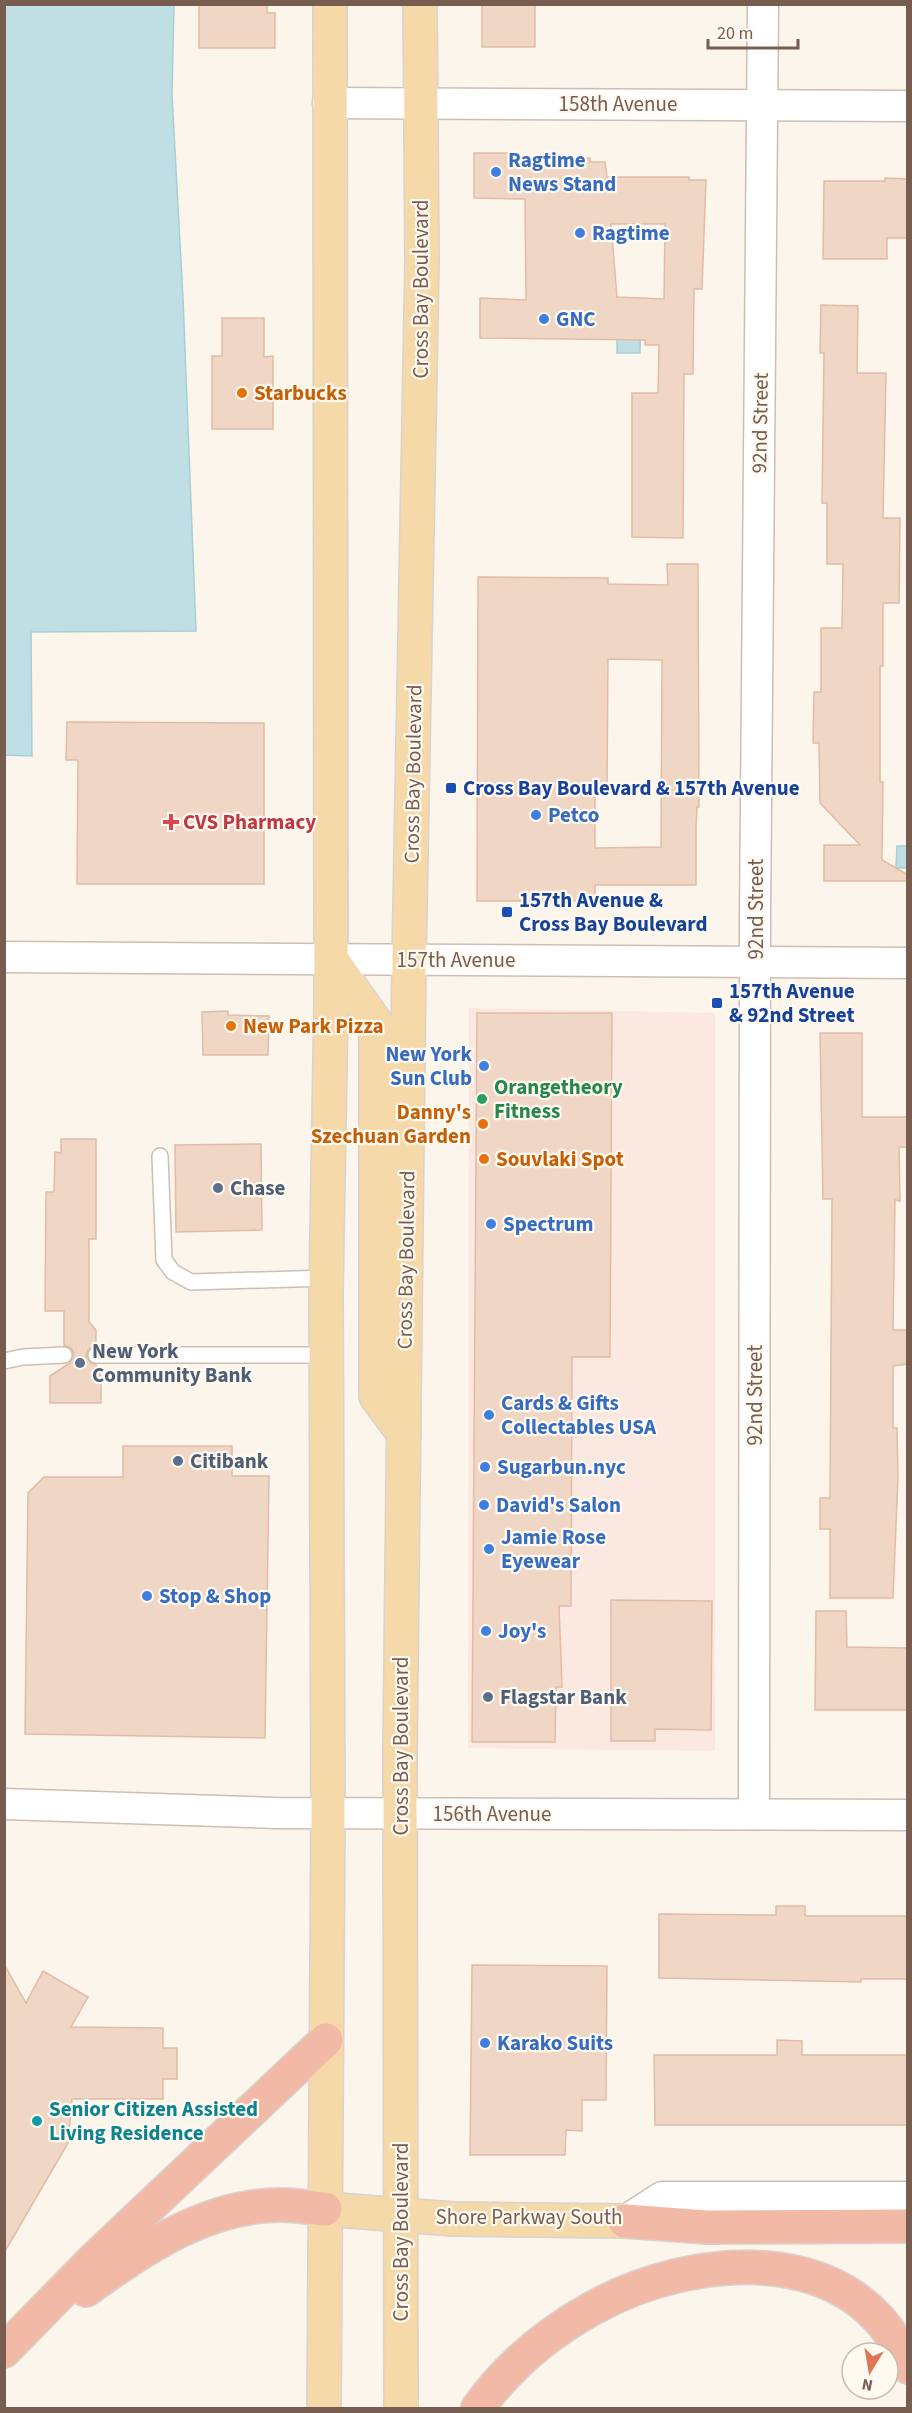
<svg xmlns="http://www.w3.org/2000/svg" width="912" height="2413" font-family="'Source Sans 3',sans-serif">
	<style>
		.commercial { fill: #fbe8e0 }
		.water { fill: #c0dfe5; stroke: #a6cfd6; stroke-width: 1.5 }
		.building { fill: #f0d6c4; stroke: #e2bca5; stroke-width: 1.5; fill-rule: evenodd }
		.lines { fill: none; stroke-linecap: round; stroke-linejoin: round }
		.service-casing { stroke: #cebeb1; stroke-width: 18 }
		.minor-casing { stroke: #cebeb1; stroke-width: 33 }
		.primary-casing { stroke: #d9d2ce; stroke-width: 36 }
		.motorway-casing { stroke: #d9d2ce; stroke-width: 36 }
		.service { stroke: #fff; stroke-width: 15 }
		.minor { stroke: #fff; stroke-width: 30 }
		.primary { stroke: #f6d9a8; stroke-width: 33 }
		.motorway { stroke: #f2baa6; stroke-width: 33 }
		.shop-dot { fill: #3f7fe0; stroke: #fef9f1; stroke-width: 2 }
		.food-dot { fill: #e8710a; stroke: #fef9f1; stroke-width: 2 }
		.transit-dot { fill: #1a4fb4; stroke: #fef9f1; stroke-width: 2 }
		.health-dot { fill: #e0444e; stroke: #fef9f1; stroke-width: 2 }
		.leisure-dot { fill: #2e9e5b; stroke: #fef9f1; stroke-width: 2 }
		.service-dot { fill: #5c6f8a; stroke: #fef9f1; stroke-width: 2 }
		.culture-dot { fill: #0f9aa8; stroke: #fef9f1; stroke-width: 2 }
		.labels { text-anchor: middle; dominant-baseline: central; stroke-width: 4.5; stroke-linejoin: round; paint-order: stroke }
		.street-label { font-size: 21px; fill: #765d4f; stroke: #fef9f1 }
		.shop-label { font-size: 21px; font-weight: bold; fill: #366cbe; stroke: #fef9f1; text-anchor: start }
		.food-label { font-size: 21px; font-weight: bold; fill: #c56008; stroke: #fef9f1; text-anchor: start }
		.transit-label { font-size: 21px; font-weight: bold; fill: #164399; stroke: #fef9f1; text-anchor: start }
		.health-label { font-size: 21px; font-weight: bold; fill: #be3a42; stroke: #fef9f1; text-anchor: start }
		.leisure-label { font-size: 21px; font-weight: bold; fill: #27864d; stroke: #fef9f1; text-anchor: start }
		.service-label { font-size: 21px; font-weight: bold; fill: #4e5e75; stroke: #fef9f1; text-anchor: start }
		.culture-label { font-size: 21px; font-weight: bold; fill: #0d838f; stroke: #fef9f1; text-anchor: start }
	</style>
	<rect width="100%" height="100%" fill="#fcf5eb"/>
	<polygon class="commercial" points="469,1008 715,1013 715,1751 468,1748"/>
	<g class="water">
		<polygon points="5,4 174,5 172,95 183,299 196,631 31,632 32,756 4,755"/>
		<polygon points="617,307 641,307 640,353 617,353"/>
		<polygon points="897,846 907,846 907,868 896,868"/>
	</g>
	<g class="building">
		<polygon points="199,4 267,4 267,13 275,13 275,48 199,48"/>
		<rect x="482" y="4" width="53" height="43"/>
		<path d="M474,153H518V157L590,158V162H605L607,177H689V180H706L702,289H694L693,374H684L683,538L632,537V393H658L659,345H645V340L480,338V298L526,300L525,199L474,198ZM611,224H665L664,299L617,297Z"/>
		<polygon points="885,178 908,179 908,238 887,238 887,259 823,259 824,181 885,181"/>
		<polygon points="821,305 858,306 857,373 886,373 883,518 900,518 899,603 883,603 883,666 880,666 880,782 883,782 882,860 908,875 908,881 824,881 824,845 860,845 820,803 819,743 813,743 814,692 821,692 821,628 842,628 843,564 827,564 827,503 822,503 824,353 820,353"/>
		<polygon points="222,318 264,318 264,357 273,356 273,429 212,429 212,356 222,356"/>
		<path d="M667,564H698L699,807H697L696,827V885H595V901H477L478,577L608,578V584L668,585ZM608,659L662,660L661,847L595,848V785H607Z"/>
		<polygon points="67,722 264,723 264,884 77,884 78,760 66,760"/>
		<polygon points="228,1011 228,1015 269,1016 268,1055 203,1055 202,1012"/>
		<polygon points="477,1013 612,1013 610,1357 572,1357 571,1606 559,1606 562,1687 556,1687 555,1742 472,1742"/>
		<polygon points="820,1033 862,1033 862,1117 908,1117 908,1147 899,1147 900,1201 895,1200 893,1330 908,1330 908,1364 893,1366 893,1428 897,1428 898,1476 893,1598 830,1598 830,1529 820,1529 820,1498 830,1498 832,1199 823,1199"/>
		<polygon points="61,1139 96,1139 96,1239 89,1239 89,1322 96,1330 96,1345 88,1350 86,1356 91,1363 96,1365 101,1377 101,1403 50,1403 50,1376 70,1363 74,1355 72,1349 64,1345 64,1311 45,1311 46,1192 54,1192 55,1152 61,1153"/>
		<polygon points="261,1144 262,1230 176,1232 175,1145"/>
		<polygon points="123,1446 232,1446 232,1476 269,1476 265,1738 25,1734 28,1493 44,1477 123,1477"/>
		<polygon points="611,1600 712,1601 711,1730 655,1729 655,1741 611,1741"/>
		<polygon points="816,1611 846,1611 847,1647 908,1648 908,1710 815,1710"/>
		<polygon points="776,1906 805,1906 805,1915 807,1916 908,1916 908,1979 861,1979 861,1982 659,1978 659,1914 776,1915"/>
		<polygon points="4,1964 26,2003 43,1971 88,1997 71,2027 163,2028 163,2048 177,2048 177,2079 163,2079 163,2099 72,2099 68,2143 4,2253"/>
		<polygon points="472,1965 607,1966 606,2100 582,2100 582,2131 566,2130 565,2155 470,2155"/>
		<polygon points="777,2040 802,2041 802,2055 908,2055 908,2125 655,2125 654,2055 777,2055"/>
	</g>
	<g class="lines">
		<defs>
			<g id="service">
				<polyline points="160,1156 164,1260 173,1272 191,1282 327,1278"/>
				<polyline points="96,1355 326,1355"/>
				<polyline points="4,1361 23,1357 64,1355"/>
			</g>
			<g id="minor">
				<polyline points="328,103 908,106"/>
				<polyline points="4,957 908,963"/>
				<polyline points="4,1804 276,1813 908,1815"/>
				<polyline points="754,1814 755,917 763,4"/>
				<polyline points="625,2221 662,2197 908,2197"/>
			</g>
			<g id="primary">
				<polyline points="331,959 376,1023 376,1396 404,1434"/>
				<polyline points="325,2209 453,2219 625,2221"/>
				<polyline points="324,2408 328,1813 326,1293 331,1004 330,4"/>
				<polyline points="401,2408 400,1751 409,960 422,260 420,4"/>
			</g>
			<g id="motorway">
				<polyline points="625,2221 707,2227 908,2226"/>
				<path d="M86,2290C144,2248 208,2204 283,2205C297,2205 311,2208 325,2209"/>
				<polyline points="4,2351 93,2260 326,2040"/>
				<path d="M478,2408C508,2366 548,2333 593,2308C694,2252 858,2239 908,2367"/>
			</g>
		</defs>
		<use href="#service" class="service-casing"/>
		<use href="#minor" class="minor-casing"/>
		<use href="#primary" class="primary-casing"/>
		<use href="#motorway" class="motorway-casing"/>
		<use href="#service" class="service"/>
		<use href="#minor" class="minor"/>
		<use href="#primary" class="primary"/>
		<use href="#motorway" class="motorway"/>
	</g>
	<g class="shop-dot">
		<circle cx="496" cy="172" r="6"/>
		<circle cx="580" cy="233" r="6"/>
		<circle cx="544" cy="319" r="6"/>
		<circle cx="536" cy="815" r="6"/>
		<circle cx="484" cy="1066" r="6"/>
		<circle cx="491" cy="1224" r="6"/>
		<circle cx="489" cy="1415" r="6"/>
		<circle cx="485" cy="1467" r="6"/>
		<circle cx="484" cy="1505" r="6"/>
		<circle cx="489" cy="1549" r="6"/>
		<circle cx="147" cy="1596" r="6"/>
		<circle cx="486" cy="1631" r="6"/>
		<circle cx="485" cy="2043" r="6"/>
	</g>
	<g class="food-dot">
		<circle cx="242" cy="393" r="6"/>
		<circle cx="231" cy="1026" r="6"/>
		<circle cx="483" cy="1124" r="6"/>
		<circle cx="484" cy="1159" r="6"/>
	</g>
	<g class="transit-dot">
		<rect x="445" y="782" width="12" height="12" rx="3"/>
		<rect x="501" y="906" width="12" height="12" rx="3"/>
		<rect x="711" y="997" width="12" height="12" rx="3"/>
	</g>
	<path class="health-dot" d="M168 813h6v6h6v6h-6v6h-6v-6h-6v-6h6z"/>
	<circle class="leisure-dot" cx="482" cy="1099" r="6"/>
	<g class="service-dot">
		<circle cx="218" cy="1188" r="6"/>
		<circle cx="80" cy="1363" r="6"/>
		<circle cx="178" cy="1461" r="6"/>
		<circle cx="488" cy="1697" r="6"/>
	</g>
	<circle class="culture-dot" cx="37" cy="2121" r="6"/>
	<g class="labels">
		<g class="street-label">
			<text x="618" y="104">158th Avenue</text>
			<text transform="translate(421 289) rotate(-90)">Cross Bay Boulevard</text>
			<text transform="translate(760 423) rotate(-89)">92nd Street</text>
			<text transform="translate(413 774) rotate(-89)">Cross Bay Boulevard</text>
			<text transform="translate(756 909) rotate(-90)">92nd Street</text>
			<text x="456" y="960">157th Avenue</text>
			<text transform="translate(406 1260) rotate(-89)">Cross Bay Boulevard</text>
			<text transform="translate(755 1395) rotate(-90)">92nd Street</text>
			<text transform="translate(401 1746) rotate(-90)">Cross Bay Boulevard</text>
			<text x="492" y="1814">156th Avenue</text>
			<text x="529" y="2217">Shore Parkway South</text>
			<text transform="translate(401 2232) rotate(-90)">Cross Bay Boulevard</text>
		</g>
		<g class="shop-label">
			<text x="508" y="160">Ragtime<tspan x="508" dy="24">News Stand</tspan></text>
			<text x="592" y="233">Ragtime</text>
			<text x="556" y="319">GNC</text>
			<text x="548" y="815">Petco</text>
			<text x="472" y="1054" text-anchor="end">New York<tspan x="472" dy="24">Sun Club</tspan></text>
			<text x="503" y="1224">Spectrum</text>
			<text x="501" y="1403">Cards &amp; Gifts<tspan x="501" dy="24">Collectables USA</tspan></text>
			<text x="497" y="1467">Sugarbun.nyc</text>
			<text x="496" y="1505">David's Salon</text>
			<text x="501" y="1537">Jamie Rose<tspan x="501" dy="24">Eyewear</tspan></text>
			<text x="159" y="1596">Stop &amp; Shop</text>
			<text x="498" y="1631">Joy's</text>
			<text x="497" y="2043">Karako Suits</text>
		</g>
		<g class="food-label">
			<text x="254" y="393">Starbucks</text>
			<text x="243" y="1026">New Park Pizza</text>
			<text x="471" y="1112" text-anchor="end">Danny's<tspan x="471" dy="24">Szechuan Garden</tspan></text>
			<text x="496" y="1159">Souvlaki Spot</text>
		</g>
		<g class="transit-label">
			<text x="463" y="788">Cross Bay Boulevard &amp; 157th Avenue</text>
			<text x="519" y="900">157th Avenue &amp;<tspan x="519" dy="24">Cross Bay Boulevard</tspan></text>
			<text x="729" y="991">157th Avenue<tspan x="729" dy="24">&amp; 92nd Street</tspan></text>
		</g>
		<g class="health-label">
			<text x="183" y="822">CVS Pharmacy</text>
		</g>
		<g class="leisure-label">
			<text x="494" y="1087">Orangetheory<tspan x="494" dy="24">Fitness</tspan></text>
		</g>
		<g class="service-label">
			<text x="230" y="1188">Chase</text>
			<text x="92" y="1351">New York<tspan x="92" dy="24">Community Bank</tspan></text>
			<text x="190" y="1461">Citibank</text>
			<text x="500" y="1697">Flagstar Bank</text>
		</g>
		<g class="culture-label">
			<text x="49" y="2109">Senior Citizen Assisted<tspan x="49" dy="24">Living Residence</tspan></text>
		</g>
	</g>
	<rect width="912" height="2413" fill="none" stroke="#765d4f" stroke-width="12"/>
	<g transform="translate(870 2371) rotate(191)"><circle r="28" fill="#fef9f1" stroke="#c8bbb0" stroke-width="1.5"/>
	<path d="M0-4.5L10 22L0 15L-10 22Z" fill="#de7657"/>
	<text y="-9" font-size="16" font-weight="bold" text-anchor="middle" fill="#765d4f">N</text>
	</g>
	<path d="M708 39v9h90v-9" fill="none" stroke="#765d4f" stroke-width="3"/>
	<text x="717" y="39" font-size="18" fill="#765d4f" stroke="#fef9f1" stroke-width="4.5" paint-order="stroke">20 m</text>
</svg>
